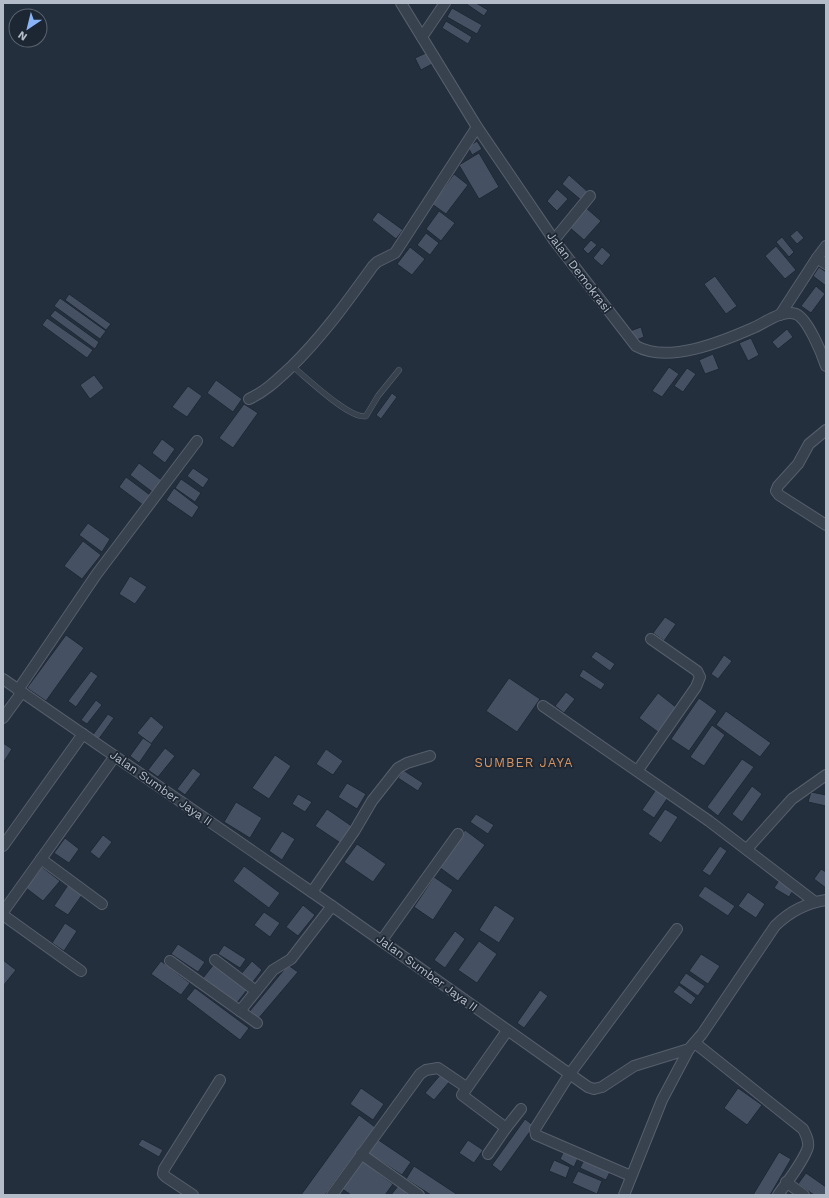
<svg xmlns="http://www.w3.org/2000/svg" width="829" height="1198" font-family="'Work Sans',sans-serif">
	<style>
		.building { fill: #455162; stroke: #1f2835 }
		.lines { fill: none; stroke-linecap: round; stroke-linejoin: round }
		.lane-casing { stroke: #565f6c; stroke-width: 6 }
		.street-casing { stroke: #565f6c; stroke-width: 12 }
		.lane { stroke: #38414e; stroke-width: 5 }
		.street { stroke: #38414e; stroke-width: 10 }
		.labels { text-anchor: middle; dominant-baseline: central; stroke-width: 3.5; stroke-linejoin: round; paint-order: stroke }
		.street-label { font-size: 12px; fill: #b4bcc9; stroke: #1d2633 }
		.neighbourhood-label { font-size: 13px; letter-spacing: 1px; fill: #d59563; stroke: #1d2633 }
	</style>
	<rect width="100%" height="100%" fill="#242f3e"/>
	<g class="building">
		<polygon points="465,3 476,3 488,10 484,16"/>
		<polygon points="452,8 482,25 477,34 447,17"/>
		<polygon points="446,21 472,37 468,44 442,28"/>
		<polygon points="426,53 432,64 421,70 415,58"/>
		<polygon points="477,141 482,149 472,155 468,147"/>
		<polygon points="479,153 499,187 479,199 459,165"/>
		<polygon points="454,174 468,185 446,214 432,204"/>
		<polygon points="569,175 588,192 581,200 562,184"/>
		<polygon points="557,189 568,199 557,211 547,201"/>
		<polygon points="585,207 601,221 584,240 568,226"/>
		<polygon points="439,211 455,223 441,241 426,229"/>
		<polygon points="378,212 403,230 396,239 372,220"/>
		<polygon points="797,230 804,238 797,244 790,236"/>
		<polygon points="426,233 439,243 430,255 417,245"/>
		<polygon points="782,237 794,252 789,257 776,242"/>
		<polygon points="591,240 597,245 588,254 583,249"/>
		<polygon points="776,246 796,270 785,279 765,256"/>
		<polygon points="410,247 425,259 412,275 397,264"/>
		<polygon points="602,247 611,255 602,266 593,258"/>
		<polygon points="819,267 826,272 826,286 813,276"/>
		<polygon points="715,276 737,306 726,314 704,284"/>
		<polygon points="816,286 825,294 811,313 801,306"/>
		<polygon points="69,294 111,324 106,330 65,300"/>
		<polygon points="60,298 106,331 100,339 54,306"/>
		<polygon points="55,310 99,342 95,349 50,316"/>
		<polygon points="47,318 93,350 87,358 42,325"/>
		<polygon points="641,327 644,337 634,341 630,331"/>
		<polygon points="787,329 793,337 778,349 772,342"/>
		<polygon points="751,338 759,355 748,361 739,343"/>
		<polygon points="713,354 719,369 705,374 699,360"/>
		<polygon points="669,367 679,374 662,397 652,391"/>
		<polygon points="687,368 696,374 683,392 674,386"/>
		<polygon points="94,375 104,388 90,399 80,385"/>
		<polygon points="216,380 242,399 233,412 207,393"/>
		<polygon points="188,386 202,396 187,417 172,407"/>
		<polygon points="392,393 397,397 381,419 376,415"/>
		<polygon points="244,404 258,413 233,448 219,438"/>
		<polygon points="162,439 175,449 165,463 152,453"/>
		<polygon points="139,463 164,482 155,494 130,475"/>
		<polygon points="193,468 209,479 203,488 187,476"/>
		<polygon points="126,477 150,495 143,505 119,487"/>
		<polygon points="181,479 201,493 195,502 175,488"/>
		<polygon points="174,488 199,507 192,518 166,500"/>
		<polygon points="88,523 110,539 102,552 79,535"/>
		<polygon points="83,541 101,555 82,579 64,566"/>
		<polygon points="130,576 147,587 135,604 119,594"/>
		<polygon points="665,617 676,624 664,641 653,633"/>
		<polygon points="66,635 84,648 46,701 27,688"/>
		<polygon points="596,651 615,664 610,671 591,657"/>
		<polygon points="724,655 732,661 718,679 711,674"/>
		<polygon points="583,669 605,684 601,690 579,676"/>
		<polygon points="91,671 98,676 76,707 68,701"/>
		<polygon points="509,678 540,699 517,732 486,711"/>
		<polygon points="566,692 575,699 564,713 555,706"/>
		<polygon points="658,693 677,708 658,732 639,718"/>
		<polygon points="699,698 717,711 689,751 671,739"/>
		<polygon points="96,700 102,705 87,724 81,720"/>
		<polygon points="726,711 771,743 760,757 716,725"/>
		<polygon points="108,714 114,718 98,740 92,736"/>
		<polygon points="151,716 164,727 151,744 137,733"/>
		<polygon points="712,725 725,735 704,766 690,757"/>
		<polygon points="143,738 152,744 139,763 130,756"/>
		<polygon points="3,743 12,749 3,763"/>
		<polygon points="165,748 175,756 158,777 148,770"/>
		<polygon points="326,749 343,761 333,775 316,764"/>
		<polygon points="275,755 291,766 269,799 252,788"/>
		<polygon points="742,759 754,767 718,816 707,807"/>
		<polygon points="193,768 201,774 185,795 177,789"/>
		<polygon points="403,770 423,783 418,791 398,778"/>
		<polygon points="347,783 366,794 357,809 338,797"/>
		<polygon points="752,786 762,794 742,822 732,814"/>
		<polygon points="657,788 669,796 654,818 642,810"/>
		<polygon points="811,792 826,795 826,806 808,802"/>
		<polygon points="298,794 312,802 305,812 292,804"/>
		<polygon points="236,802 262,818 250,838 224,822"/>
		<polygon points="327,809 353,827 342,844 315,826"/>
		<polygon points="665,809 678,817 661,843 648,834"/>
		<polygon points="476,814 494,825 488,834 470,822"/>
		<polygon points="465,830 485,845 458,881 439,867"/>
		<polygon points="282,831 295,839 282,860 269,851"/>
		<polygon points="103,835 112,842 99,859 90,852"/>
		<polygon points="65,838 79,849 69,863 54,853"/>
		<polygon points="357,844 386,864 373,882 344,862"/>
		<polygon points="720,846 727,851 710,876 702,871"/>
		<polygon points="244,866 280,893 269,908 233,881"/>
		<polygon points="42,867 60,881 43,901 26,888"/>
		<polygon points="821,869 826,872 826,888 814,879"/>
		<polygon points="434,877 453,890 433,920 414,907"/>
		<polygon points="780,879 794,889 789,897 774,888"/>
		<polygon points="68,885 82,895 68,915 54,906"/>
		<polygon points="705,886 735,906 728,916 698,896"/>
		<polygon points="748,892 765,904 756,918 738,906"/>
		<polygon points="303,905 315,915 298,936 286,927"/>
		<polygon points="495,905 515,918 499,943 479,930"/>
		<polygon points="264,912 280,923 270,937 254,925"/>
		<polygon points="65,923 77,931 64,951 52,943"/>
		<polygon points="455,931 465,939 445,968 434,960"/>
		<polygon points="479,941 497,954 477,983 458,970"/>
		<polygon points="178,944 205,962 198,972 171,954"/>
		<polygon points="224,945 246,959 240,968 218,954"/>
		<polygon points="701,954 720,966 708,984 689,971"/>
		<polygon points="3,960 16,970 3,986"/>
		<polygon points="161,961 190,983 181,995 151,974"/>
		<polygon points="252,961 262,970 252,983 241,974"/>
		<polygon points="214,964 247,990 236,1004 203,978"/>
		<polygon points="288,965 298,972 258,1019 249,1012"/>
		<polygon points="686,973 705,986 698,996 679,983"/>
		<polygon points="679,985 696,998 691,1005 673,992"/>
		<polygon points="195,988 249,1028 240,1040 186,999"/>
		<polygon points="540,990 548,996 524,1028 517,1023"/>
		<polygon points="441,1074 450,1081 434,1100 425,1093"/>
		<polygon points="361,1088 384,1104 373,1120 350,1104"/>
		<polygon points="738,1088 762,1105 747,1125 724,1108"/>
		<polygon points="359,1115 375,1127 325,1195 301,1195"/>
		<polygon points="525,1119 534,1126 501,1172 492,1165"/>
		<polygon points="142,1139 163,1150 159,1157 138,1145"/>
		<polygon points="377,1139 411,1162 402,1175 368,1153"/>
		<polygon points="468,1140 483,1150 474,1163 459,1153"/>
		<polygon points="564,1151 578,1158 574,1167 560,1159"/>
		<polygon points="779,1152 791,1159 770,1195 753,1195"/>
		<polygon points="361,1160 393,1184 385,1195 351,1195 341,1188"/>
		<polygon points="554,1160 570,1167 566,1178 549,1171"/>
		<polygon points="584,1160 610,1172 606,1180 580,1168"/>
		<polygon points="414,1166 458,1195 431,1195 406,1179"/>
		<polygon points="578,1171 602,1181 597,1194 572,1183"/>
		<polygon points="806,1173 826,1187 826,1195 814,1195 798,1184"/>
		<polygon points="398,1186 407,1193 406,1195 391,1195"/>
	</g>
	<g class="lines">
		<defs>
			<path id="lane" d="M292,366C306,377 350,420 366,416L378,396L399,370"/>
			<g id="street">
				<path d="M401,3L477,127L554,240L636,346C668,364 721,342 753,328C765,323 782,309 796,314C808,319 822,354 826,366"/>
				<polyline points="422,37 445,3"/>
				<polyline points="554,240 590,196"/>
				<polyline points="817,258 826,246"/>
				<polyline points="780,315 817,258 826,264"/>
				<path d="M249,399C266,391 277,380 290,368C322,337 347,302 373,266L377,262L395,253L477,127"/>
				<polyline points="826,430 809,444 798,464 778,486 776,491 779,495 826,525"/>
				<path d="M3,679L332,906L588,1087L594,1089L602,1087L634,1066L689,1049L702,1034L775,926C789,912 806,903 826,900"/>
				<polyline points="18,690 96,575 197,441"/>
				<polyline points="543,706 709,821 815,902"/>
				<polyline points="3,718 22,692"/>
				<polyline points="638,770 696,687 700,677 697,671 651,639"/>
				<polyline points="3,846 83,734"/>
				<polyline points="747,849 792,799 826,775"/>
				<polyline points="41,859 102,904"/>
				<polyline points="312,892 355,830 372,801 398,768 407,763 430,756"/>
				<polyline points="3,912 115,756"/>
				<polyline points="3,915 81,971"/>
				<polyline points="382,940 458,834"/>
				<polyline points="215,960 256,991"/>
				<polyline points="170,961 257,1023"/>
				<polyline points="240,1011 273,970 291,959 332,906"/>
				<polyline points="507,1031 462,1095 506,1128 521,1109"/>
				<path d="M695,1043L803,1129C806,1135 809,1140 808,1147C804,1161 787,1182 778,1195"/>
				<polyline points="361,1154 419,1195"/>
				<polyline points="488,1154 506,1128"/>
				<polyline points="631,1176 536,1135 535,1129 569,1075 677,929"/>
				<polyline points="786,1182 804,1195"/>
				<polyline points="193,1195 166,1177 163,1174 164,1169 220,1080"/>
				<polyline points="332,1195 420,1074 426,1070 438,1068 466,1087"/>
				<polyline points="624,1195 662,1100 689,1049"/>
			</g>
		</defs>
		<use href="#lane" class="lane-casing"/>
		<use href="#street" class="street-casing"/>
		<use href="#lane" class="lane"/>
		<use href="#street" class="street"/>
	</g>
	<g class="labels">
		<g class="street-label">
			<text transform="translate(579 272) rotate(53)">Jalan Demokrasi</text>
			<text transform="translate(161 788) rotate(35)">Jalan Sumber Jaya II</text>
			<text transform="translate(427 973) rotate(36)">Jalan Sumber Jaya II</text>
		</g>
		<g class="neighbourhood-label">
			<text x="524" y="762">SUMBER JAYA</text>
		</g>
	</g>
	<rect width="829" height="1198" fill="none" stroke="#b4bcc9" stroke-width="8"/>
	<g transform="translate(28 28) rotate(215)"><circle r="19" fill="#1d2633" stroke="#59626f"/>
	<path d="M0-3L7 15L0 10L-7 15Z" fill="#8ab4f8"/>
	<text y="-6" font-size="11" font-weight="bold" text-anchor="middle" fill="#b4bcc9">N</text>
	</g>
</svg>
